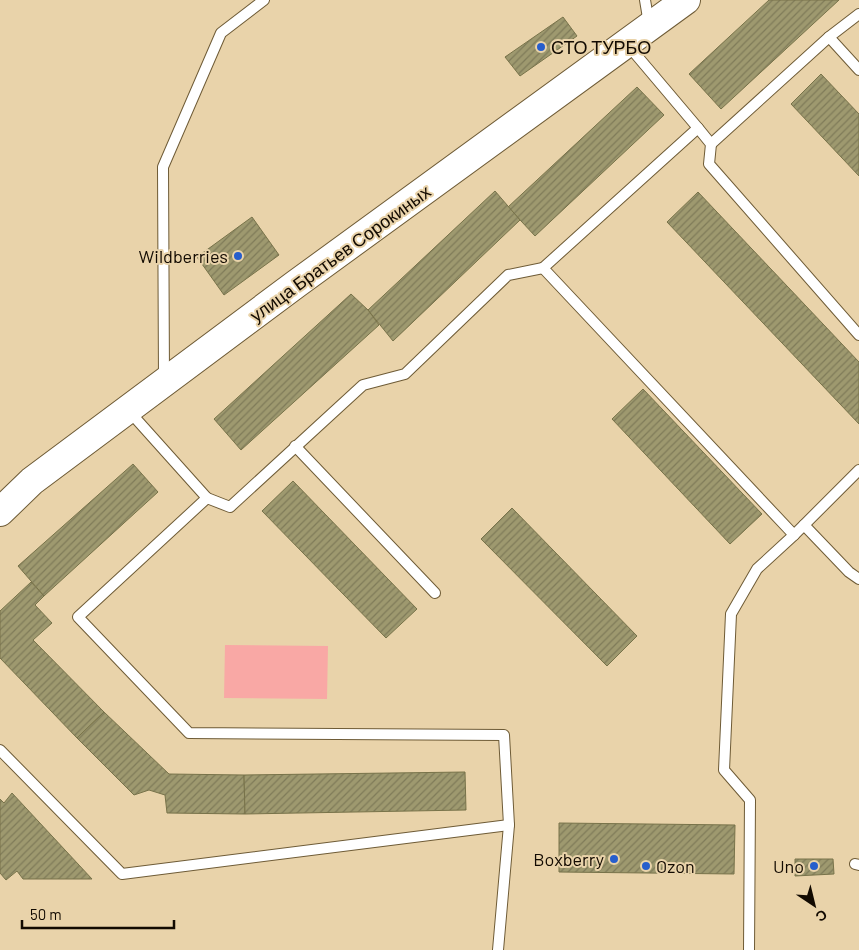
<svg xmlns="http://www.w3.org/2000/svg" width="859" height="950" font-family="Barlow,sans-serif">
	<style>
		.green { fill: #f9a8a5 }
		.building { fill: url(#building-hatch); stroke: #78734a }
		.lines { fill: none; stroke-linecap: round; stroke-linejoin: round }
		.lane-casing { stroke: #6e5b36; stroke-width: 12 }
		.secondary-casing { stroke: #6e5b36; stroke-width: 30 }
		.lane { stroke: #fff; stroke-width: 10 }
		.secondary { stroke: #fff; stroke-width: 28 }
		.poi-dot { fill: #275ecc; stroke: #e9d3aa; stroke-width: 2 }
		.labels { text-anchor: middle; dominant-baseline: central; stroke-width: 4; stroke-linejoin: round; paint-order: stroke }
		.poi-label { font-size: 18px; fill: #120a01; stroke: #e9d3aa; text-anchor: end }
		.street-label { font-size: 18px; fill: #120a01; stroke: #e9d3aa }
	</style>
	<defs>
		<pattern id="building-hatch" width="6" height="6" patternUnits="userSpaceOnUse" patternTransform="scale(1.25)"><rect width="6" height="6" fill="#9e996f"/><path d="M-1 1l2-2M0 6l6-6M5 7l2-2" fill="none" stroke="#7f7b59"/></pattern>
	</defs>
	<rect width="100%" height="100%" fill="#e9d3aa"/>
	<polygon class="green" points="225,645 328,646 327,699 224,698"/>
	<g class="building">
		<polygon points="769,0 839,0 721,109 689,74"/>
		<polygon points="563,17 577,36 520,76 505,57"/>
		<polygon points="821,74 859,114 859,176 791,104"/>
		<polygon points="637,87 664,115 535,236 508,207"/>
		<polygon points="495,191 520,220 393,341 368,310"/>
		<polygon points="698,192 859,362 859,424 667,222"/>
		<polygon points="252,217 279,255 224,295 197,257"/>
		<polygon points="351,294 368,310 379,325 241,450 214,419"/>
		<polygon points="643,389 762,514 730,544 612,419"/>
		<polygon points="133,464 158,492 44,596 18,566"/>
		<polygon points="293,481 417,609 386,638 262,511"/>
		<polygon points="512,508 637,636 607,666 481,539"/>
		<polygon points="31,582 44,596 35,605 52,623 33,640 104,712 77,738 0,658 0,611"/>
		<polygon points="104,712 169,774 244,775 245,814 167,813 165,795 149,790 134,795 77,738"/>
		<polygon points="465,772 466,810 245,814 244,775"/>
		<polygon points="12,793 92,879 23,879 17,871 6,880 0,873 0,799 4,803"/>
		<polygon points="559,823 735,825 734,874 559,872"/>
		<polygon points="795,859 833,859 834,874 795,876"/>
	</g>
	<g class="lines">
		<defs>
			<g id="lane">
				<polyline points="645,0 649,24"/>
				<polyline points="829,37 859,70"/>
				<polyline points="627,44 698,128 543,268 794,535"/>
				<polyline points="698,128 711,144 709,164 859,335"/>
				<polyline points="711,144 829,37 859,14"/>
				<polyline points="164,378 163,167 221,33 264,0"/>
				<polyline points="129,411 207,498 78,617 189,733 504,735 509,825 498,950"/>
				<polyline points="295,446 435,593"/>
				<polyline points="207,498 230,507 363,385 405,374 508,275 543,268"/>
				<polyline points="804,525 849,572 859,579"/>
				<polyline points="0,750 122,874 509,825"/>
				<polyline points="855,864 859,865"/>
				<polyline points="749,950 750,800 724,770 731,614 757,569 794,535 859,470"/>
			</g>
			<polyline id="secondary" points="0,512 32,481 296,284 686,0"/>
		</defs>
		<use href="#lane" class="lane-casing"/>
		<use href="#secondary" class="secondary-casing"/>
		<use href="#lane" class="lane"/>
		<use href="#secondary" class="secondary"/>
	</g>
	<g class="poi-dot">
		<circle cx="541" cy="47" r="5"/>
		<circle cx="238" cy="256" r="5"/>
		<circle cx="614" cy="859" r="5"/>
		<circle cx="646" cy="866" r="5"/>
		<circle cx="814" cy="866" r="5"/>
	</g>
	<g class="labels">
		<g class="poi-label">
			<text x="551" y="47" text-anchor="start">СТО ТУРБО</text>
			<text x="228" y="256">Wildberries</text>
			<text x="604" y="859">Boxberry</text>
			<text x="656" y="866" text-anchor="start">Ozon</text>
			<text x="804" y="866">Uno</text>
		</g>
		<g class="street-label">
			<text transform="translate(340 253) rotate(-36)">улица Братьев Сорокиных</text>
		</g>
	</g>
	<g transform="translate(814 905) rotate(145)" stroke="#e9d3aa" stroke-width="4" paint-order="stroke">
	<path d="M0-4L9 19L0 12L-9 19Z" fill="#120a01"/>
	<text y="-8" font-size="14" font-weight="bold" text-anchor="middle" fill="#120a01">С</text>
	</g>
	<path d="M22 920v8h152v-8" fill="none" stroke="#120a01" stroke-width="2.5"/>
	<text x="30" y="920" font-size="15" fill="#120a01" stroke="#e9d3aa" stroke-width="4" paint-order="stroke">50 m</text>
</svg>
